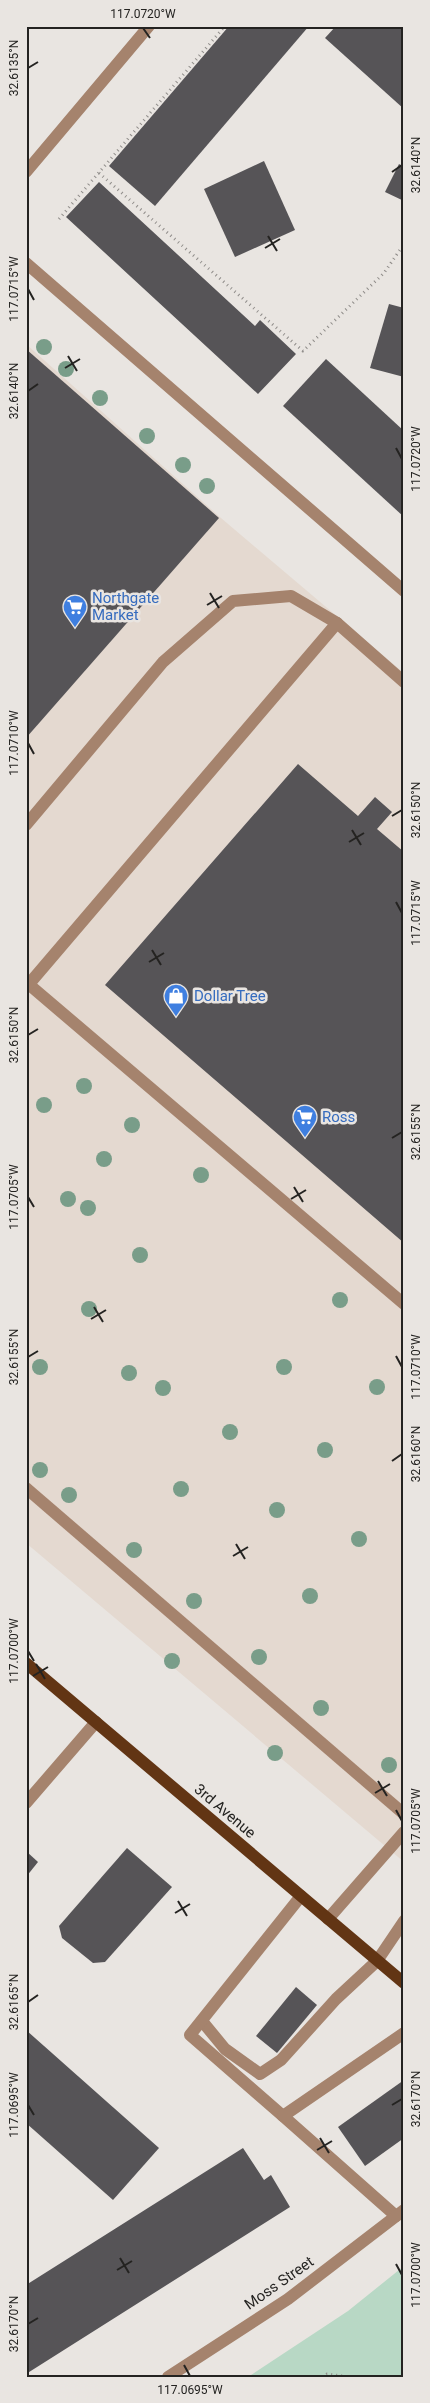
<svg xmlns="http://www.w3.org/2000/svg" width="430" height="2403" font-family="Roboto,sans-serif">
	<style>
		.built { fill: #e4d9d0 }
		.green { fill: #b8d8c5 }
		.building { fill: #565457 }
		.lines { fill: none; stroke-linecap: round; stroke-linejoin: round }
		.path { stroke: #908d8a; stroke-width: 3; stroke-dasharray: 1 4; stroke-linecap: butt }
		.minor { stroke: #a5836d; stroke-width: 12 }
		.major { stroke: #623514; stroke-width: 12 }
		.tree { fill: #799d89 }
		.ticks { fill: none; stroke: #242321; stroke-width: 2 }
		.labels { text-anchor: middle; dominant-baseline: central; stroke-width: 5; stroke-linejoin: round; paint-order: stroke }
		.shop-label { font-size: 15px; fill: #366cbe; stroke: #e9e5e1; text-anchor: start }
		.street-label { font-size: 15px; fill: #242321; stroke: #e9e5e1 }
		.neatline { fill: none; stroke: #242321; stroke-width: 2 }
		.ticks-label { font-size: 12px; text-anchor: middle; fill: #242321 }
	</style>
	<rect width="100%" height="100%" fill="#e9e5e1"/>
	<polygon class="built" points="26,344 221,518 404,673 404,1862 26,1543"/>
	<polygon class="green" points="404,2266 404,2377 248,2377 348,2311"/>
	<g class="building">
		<polygon points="229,26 309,26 155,206 109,166"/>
		<polygon points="336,26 404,26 404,109 325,38"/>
		<polygon points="264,161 295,230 235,257 204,189"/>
		<polygon points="399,164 404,167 404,201 385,192"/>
		<polygon points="99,182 255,326 260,320 296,354 258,394 66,217"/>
		<polygon points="389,304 404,308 404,377 370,368"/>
		<polygon points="26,349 219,518 26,738"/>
		<polygon points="326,359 404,431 404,517 283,406"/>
		<polygon points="298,764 358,816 375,797 392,812 377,829 404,852 404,1243 105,985"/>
		<polygon points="127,1848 172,1887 105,1962 93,1963 62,1938 59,1926"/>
		<polygon points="26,1851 38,1862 26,1877"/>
		<polygon points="296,1987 317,2005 277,2053 256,2036"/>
		<polygon points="26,2030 159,2148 113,2200 26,2123"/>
		<polygon points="404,2080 404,2138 365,2166 338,2127"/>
		<polygon points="243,2148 264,2180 271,2175 290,2207 26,2374 26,2285"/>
	</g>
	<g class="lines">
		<g class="path">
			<polyline points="99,173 303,351 384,273 404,244"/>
			<polyline points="59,219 225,26"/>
			<polyline points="322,2377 327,2374 351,2377"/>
		</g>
		<g class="minor">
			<polyline points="26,172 149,26"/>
			<polyline points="26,263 404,591"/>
			<polyline points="26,825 163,662 233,601 291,596 337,623"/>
			<polyline points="26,982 404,1304"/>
			<polyline points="29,984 337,623 404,682"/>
			<polyline points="26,1488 404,1814"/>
			<polyline points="26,1803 96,1722"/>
			<polyline points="328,1919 404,1832"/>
			<polyline points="202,2021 225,2049 260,2074 281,2060 336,1999 377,1961 404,1921"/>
			<polyline points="283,2116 190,2035 301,1896"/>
			<polyline points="396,2216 283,2116 404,2033"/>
			<polyline points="168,2377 288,2299 404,2210"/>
		</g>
		<polyline class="major" points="26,1663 404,1983"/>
	</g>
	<g class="tree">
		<circle cx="44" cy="347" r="8"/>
		<circle cx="66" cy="369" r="8"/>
		<circle cx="100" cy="398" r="8"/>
		<circle cx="147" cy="436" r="8"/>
		<circle cx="183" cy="465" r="8"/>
		<circle cx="207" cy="486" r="8"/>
		<circle cx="84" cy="1086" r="8"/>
		<circle cx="44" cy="1105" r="8"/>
		<circle cx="132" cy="1125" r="8"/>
		<circle cx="104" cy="1159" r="8"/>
		<circle cx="201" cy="1175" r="8"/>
		<circle cx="68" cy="1199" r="8"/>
		<circle cx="88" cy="1208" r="8"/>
		<circle cx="140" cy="1255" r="8"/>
		<circle cx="340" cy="1300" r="8"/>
		<circle cx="89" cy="1309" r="8"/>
		<circle cx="40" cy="1367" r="8"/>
		<circle cx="284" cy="1367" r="8"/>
		<circle cx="129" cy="1373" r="8"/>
		<circle cx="377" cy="1387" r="8"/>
		<circle cx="163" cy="1388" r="8"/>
		<circle cx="230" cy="1432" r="8"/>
		<circle cx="325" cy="1450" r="8"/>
		<circle cx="40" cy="1470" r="8"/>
		<circle cx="181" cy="1489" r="8"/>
		<circle cx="69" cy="1495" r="8"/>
		<circle cx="277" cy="1510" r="8"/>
		<circle cx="359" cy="1539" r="8"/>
		<circle cx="134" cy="1550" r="8"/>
		<circle cx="310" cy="1596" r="8"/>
		<circle cx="194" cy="1601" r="8"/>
		<circle cx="259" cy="1657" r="8"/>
		<circle cx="172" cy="1661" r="8"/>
		<circle cx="321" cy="1708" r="8"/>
		<circle cx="275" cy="1753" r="8"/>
		<circle cx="389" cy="1765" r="8"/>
	</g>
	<path class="ticks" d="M143,28L150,38M28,68L38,62M392,172L402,165M268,236L277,251M265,248L280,239M28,289L34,300M68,356L77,371M65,368L80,359M28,391L38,384M396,448L402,459M210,593L219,608M207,605L222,596M28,743L34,754M392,816L402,810M352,830L361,845M349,842L364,833M396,902L402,913M152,950L161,965M149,962L164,953M28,1035L38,1029M392,1138L402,1132M294,1187L303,1202M28,1197L34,1207M291,1199L306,1190M94,1307L103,1322M91,1319L106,1310M396,1356L402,1367M28,1357L38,1351M392,1461L402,1454M236,1544L245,1559M233,1556L248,1547M28,1651L34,1661M36,1664L45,1679M33,1676L48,1667M378,1781L387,1796M375,1793L390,1784M396,1810L402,1821M178,1901L187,1916M175,1913L190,1904M28,2002L38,1995M28,2105L34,2115M392,2105L402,2099M320,2138L329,2153M317,2150L332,2141M120,2258L129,2273M396,2264L402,2275M117,2270L132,2261M28,2324L38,2318M184,2365L190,2376"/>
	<defs>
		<symbol id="supermarket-pin" viewBox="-11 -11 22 30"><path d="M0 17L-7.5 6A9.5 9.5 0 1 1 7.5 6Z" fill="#3f7fe0" stroke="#e9e5e1"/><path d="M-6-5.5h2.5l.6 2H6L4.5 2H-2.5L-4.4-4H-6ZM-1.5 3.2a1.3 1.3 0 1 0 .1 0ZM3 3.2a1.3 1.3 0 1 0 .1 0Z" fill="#fff"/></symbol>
		<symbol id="shop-pin" viewBox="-11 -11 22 30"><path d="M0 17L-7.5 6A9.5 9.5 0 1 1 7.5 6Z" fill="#3f7fe0" stroke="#e9e5e1"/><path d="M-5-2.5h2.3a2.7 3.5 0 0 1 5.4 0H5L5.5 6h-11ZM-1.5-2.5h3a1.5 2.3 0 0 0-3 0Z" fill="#fff"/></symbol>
	</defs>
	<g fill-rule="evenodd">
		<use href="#supermarket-pin" x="61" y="593" width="28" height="38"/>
		<use href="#shop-pin" x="162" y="982" width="28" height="38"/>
		<use href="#supermarket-pin" x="291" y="1103" width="28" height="38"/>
	</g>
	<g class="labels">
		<g class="shop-label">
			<text x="92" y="598">Northgate<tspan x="92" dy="17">Market</tspan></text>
			<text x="194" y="996">Dollar Tree</text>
			<text x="322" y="1117">Ross</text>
		</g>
		<g class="street-label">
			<text transform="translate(225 1811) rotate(40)">3rd Avenue</text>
			<text transform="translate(279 2283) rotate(-35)">Moss Street</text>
		</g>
	</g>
	<rect width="430" height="2403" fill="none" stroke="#e9e5e1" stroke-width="55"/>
	<rect x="28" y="28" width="374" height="2348" class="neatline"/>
	<g class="ticks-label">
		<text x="143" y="18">117.0720°W</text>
		<text transform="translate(14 68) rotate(-90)" y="4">32.6135°N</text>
		<text transform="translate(416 165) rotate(-90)" y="4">32.6140°N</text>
		<text transform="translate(14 289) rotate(-90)" y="4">117.0715°W</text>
		<text transform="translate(14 391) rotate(-90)" y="4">32.6140°N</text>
		<text transform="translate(416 459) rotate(-90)" y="4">117.0720°W</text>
		<text transform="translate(14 743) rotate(-90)" y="4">117.0710°W</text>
		<text transform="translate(416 810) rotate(-90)" y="4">32.6150°N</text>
		<text transform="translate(416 913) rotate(-90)" y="4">117.0715°W</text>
		<text transform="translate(14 1035) rotate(-90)" y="4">32.6150°N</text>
		<text transform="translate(416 1132) rotate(-90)" y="4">32.6155°N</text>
		<text transform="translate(14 1197) rotate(-90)" y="4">117.0705°W</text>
		<text transform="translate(14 1357) rotate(-90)" y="4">32.6155°N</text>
		<text transform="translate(416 1367) rotate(-90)" y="4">117.0710°W</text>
		<text transform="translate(416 1454) rotate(-90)" y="4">32.6160°N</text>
		<text transform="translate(14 1651) rotate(-90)" y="4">117.0700°W</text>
		<text transform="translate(416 1821) rotate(-90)" y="4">117.0705°W</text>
		<text transform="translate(14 2002) rotate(-90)" y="4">32.6165°N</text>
		<text transform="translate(416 2099) rotate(-90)" y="4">32.6170°N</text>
		<text transform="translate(14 2105) rotate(-90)" y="4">117.0695°W</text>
		<text transform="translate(416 2275) rotate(-90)" y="4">117.0700°W</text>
		<text transform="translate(14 2324) rotate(-90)" y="4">32.6170°N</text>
		<text x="190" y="2394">117.0695°W</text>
	</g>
</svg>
